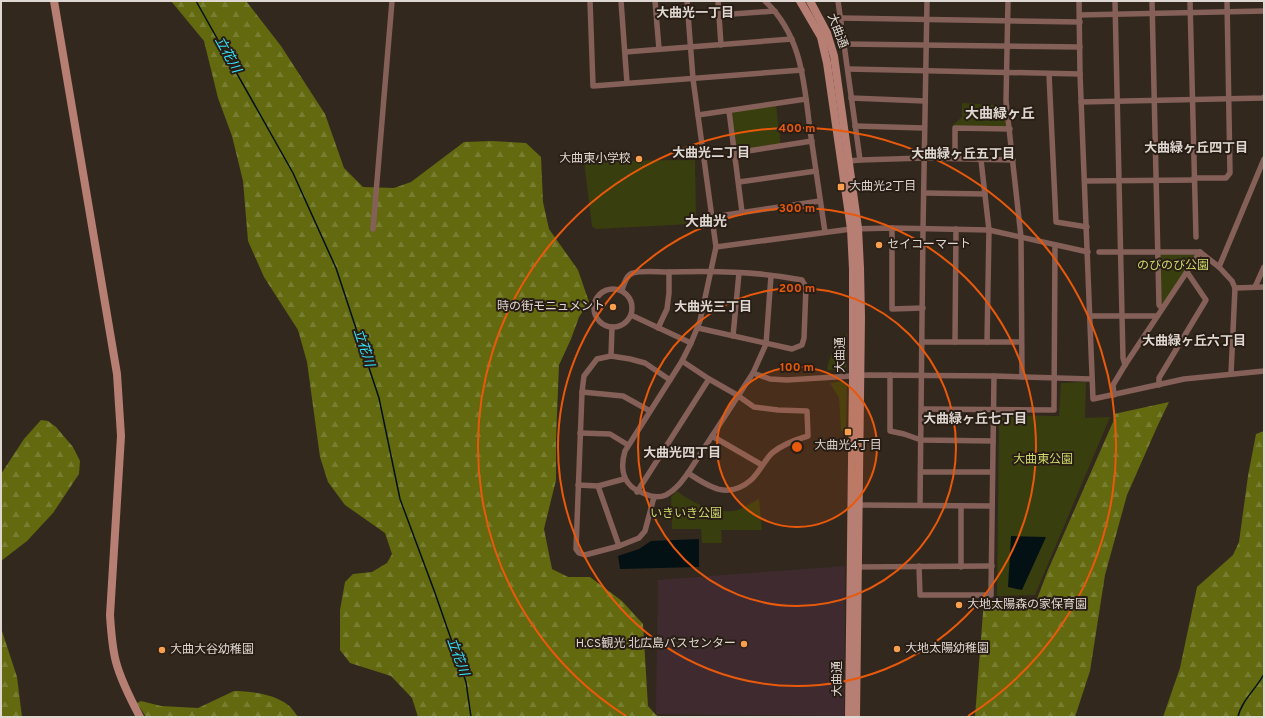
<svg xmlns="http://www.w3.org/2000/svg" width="1265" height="718" font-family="Overpass,'Noto Sans JP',sans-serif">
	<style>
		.commercial { fill: #3f2b2f }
		.forest { fill: url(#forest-firs) }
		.green { fill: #393e0e }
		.water { fill: #041114 }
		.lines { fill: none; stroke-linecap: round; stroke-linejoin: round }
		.stream { stroke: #041114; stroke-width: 1.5 }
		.street { stroke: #846059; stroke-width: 5.5 }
		.secondary { stroke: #b77e73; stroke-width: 8 }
		.ring { fill: none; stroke: #e8590c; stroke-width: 2 }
		.poi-dot { fill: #fa9f4e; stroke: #291e15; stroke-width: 1.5 }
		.labels { text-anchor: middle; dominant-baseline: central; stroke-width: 4; stroke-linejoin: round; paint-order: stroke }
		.street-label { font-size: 12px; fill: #dfd7d1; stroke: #291e15 }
		.poi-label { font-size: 12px; fill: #dfd7d1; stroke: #291e15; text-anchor: start }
		.park-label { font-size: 12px; fill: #cdd96a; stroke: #291e15 }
		.neighbourhood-label { font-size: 13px; font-weight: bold; fill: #dfd7d1; stroke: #291e15 }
		.water-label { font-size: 13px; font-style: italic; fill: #35e4fd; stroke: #291e15 }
		.quarter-label { font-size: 14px; font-weight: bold; fill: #dfd7d1; stroke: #291e15 }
		.centre { fill: #e8590c; stroke: #291e15; stroke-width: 2 }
		.ring-label { font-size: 12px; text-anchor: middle; font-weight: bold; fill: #e8590c; stroke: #291e15; stroke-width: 4; stroke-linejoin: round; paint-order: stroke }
	</style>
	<defs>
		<pattern id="forest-firs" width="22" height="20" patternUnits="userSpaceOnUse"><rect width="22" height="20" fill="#62690f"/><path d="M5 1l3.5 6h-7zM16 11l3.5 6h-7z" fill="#787e31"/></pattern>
	</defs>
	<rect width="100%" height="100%" fill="#33281e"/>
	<polygon class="commercial" points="845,566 844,716 656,714 658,580"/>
	<g class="forest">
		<polygon points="171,1 246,1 281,46 325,114 344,168 363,187 394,188 411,182 464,142 492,141 526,143 541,157 543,202 549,229 578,270 589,302 579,317 571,339 559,365 556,439 556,480 544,529 552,569 568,577 590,577 622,601 643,624 648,706 656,715 660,717 418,717 412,698 391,676 350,663 340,650 340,610 345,582 353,574 372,572 387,563 392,554 385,533 345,505 328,482 320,457 307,362 298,330 264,277 248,241 243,181 232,136 218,98 204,41"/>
		<polygon points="1169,402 1157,427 1127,495 1105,575 1090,671 1075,717 975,717 984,599 1037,599 1048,570 1113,422 1114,414"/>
		<polygon points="41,420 48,421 56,427 73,447 80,461 79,474 53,513 27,541 1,561 1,474 24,439"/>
		<polygon points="1264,431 1264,717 1163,717 1180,668 1197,587 1233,555 1239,542 1248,476 1256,434"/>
		<polygon points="1,628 17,677 22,717 1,717"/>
		<path d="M234,691C250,691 275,694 288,705C292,708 295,713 298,717H146L137,703L141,701L161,706L198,708Z"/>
	</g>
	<g class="green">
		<polygon points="962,103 1007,106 1010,129 952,126 962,117"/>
		<polygon points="776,105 781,146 735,153 729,111"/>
		<polygon points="695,160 696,218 690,224 596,229 592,226 584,161"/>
		<polygon points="1158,251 1200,252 1162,308 1159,302"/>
		<path d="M847,334L846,367L844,370H827C829,356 836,344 847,334Z"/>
		<polygon points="843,381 847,384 846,431 841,431 839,398 830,383"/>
		<polygon points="1086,382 1085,418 1110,417 1035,595 997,596 999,418 1001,415 1059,416 1061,383"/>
		<path d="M677,491C692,503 714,513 733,511C741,510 751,503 759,499L762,530H721L722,543H702L701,529H672L671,497Z"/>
	</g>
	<g class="water">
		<polygon points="1011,536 1046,537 1022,590 1008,587"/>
		<polygon points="699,539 699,567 620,569 618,556 639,549 651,541"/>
	</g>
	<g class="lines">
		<g class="stream">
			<polyline points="196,1 293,173 336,268 379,398 400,499 435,593 466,682 471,717"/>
			<path d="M1238,717C1241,701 1257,688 1264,674"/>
		</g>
		<g class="street">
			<polyline points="590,1 593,86 802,70"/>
			<polyline points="621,1 627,83"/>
			<polyline points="655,1 659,49"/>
			<path d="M687,1L693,79L716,247L700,321L691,343L682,361L625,451C619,471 624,487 645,494C652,497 659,498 666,495C676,490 682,481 688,473L753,373L766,344L771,276"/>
			<polyline points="718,1 721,45"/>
			<path d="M765,1C802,36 804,82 810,130C815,164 820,198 825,232"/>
			<polyline points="838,1 860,160"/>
			<polyline points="1008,1 1006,101 1021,237 1022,377"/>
			<polyline points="1079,1 1080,74 1093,399 1184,379 1264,371"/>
			<polyline points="1115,1 1122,316 1123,358 1125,365"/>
			<polyline points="1152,1 1159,305 1162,308"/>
			<polyline points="1190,1 1196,237"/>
			<polyline points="719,15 775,11"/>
			<polyline points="1080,15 1264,11"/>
			<polyline points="840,18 1080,22"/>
			<polyline points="844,44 1080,47"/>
			<polyline points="625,52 792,39"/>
			<polyline points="848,69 1080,74"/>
			<polyline points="1049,74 1056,222 1087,227"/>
			<polyline points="851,98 925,101"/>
			<polyline points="1081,102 1263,98 1264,97"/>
			<polyline points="729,111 742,212"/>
			<polyline points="698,115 806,99"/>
			<polyline points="855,126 924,128"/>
			<polyline points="735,153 812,141"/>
			<polyline points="955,159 955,128 1010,129"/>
			<polyline points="981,160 989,230 987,342"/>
			<polyline points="849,161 860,160 924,158 1013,160"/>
			<polyline points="1194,178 1226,178 1230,173 1227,1"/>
			<polyline points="1085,181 1194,180"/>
			<polyline points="739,182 816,171"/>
			<polyline points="924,193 985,194"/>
			<polyline points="712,217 820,201"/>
			<polyline points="892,228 892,309 923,308"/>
			<polyline points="373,229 392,1"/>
			<polyline points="716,247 851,229 892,228 989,230 1088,252"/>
			<polyline points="1099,252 1200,252 1219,267 1232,281 1235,288 1264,287"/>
			<polyline points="1219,267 1264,159"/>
			<polyline points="1255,287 1264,267"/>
			<circle cx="613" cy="308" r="19"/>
			<path d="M622,290C624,284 626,275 633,273C642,270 658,272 667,272C712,271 757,271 802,280L806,287L804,338L802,345L792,349L698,328"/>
			<polyline points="631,315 691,343"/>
			<polyline points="1090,316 1157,316"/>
			<polyline points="658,328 667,309 669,293 669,272"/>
			<polyline points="733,336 739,273"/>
			<polyline points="922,342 1021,342"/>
			<polyline points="955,342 956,229"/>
			<polyline points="611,356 612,327"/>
			<path d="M682,361L709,379L737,395L754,407L778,410L807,411L808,436C794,440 783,444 772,453C764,461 759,473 751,480C728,500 709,487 688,473"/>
			<polyline points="753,373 770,379 787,380 868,375 994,376 1091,379"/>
			<polyline points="1231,374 1235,288"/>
			<polyline points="890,375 890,431 904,434 921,440 993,441"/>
			<polyline points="1159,385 1159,378 1206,300 1187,272"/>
			<polyline points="582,392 623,396 650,411"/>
			<polyline points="1114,395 1113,385 1125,365 1200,252"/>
			<polyline points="922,409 1054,410 1055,245"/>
			<polyline points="580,433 610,434 628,445"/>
			<polyline points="712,436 762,465"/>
			<polyline points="921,472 992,472"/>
			<polyline points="578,485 598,486 624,479"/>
			<polyline points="598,486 619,546"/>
			<polyline points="637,492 709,379"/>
			<polyline points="654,497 645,531 639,538 619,546 585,555 579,553 576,549 582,392 584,376 597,359 611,356 630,359 645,363 670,380"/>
			<polyline points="856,505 992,506"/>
			<polyline points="920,505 923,229 927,1"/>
			<polyline points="919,566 920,595 991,595 994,376"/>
			<polyline points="854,567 992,566"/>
			<polyline points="961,567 961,506"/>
		</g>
		<g class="secondary">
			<path d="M54,1L117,374L121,436L110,615C111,631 112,647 116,662C121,681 131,700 140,717"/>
			<polyline points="800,1 821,37 827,63 851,229 853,269 853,375 849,717"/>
			<polyline points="810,1 827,33 834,56 858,228 860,268 861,317 856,717"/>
		</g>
	</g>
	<circle cx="797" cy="447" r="80" fill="#e8590c" fill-opacity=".12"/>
	<g class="ring">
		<circle cx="797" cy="447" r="80"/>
		<circle cx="797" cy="447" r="159"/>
		<circle cx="797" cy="447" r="239"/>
		<path d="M626 716A319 319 0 1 1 968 716"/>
	</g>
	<g class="poi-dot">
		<circle cx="639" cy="159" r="4"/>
		<rect x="837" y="183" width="8" height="8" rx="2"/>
		<circle cx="879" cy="245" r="4"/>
		<circle cx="613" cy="307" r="4"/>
		<rect x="844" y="428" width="8" height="8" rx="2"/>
		<circle cx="959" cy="605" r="4"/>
		<circle cx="744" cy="644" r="4"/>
		<circle cx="897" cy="649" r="4"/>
		<circle cx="162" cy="650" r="4"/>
	</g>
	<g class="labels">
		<g class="street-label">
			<text transform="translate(837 31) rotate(69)">大曲通</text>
			<text transform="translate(841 355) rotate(-90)">大曲通</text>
			<text transform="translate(838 679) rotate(-90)">大曲通</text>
		</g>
		<g class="poi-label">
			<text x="631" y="159" text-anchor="end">大曲東小学校</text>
			<text x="849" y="187">大曲光2丁目</text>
			<text x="887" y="245">セイコーマート</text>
			<text x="605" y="307" text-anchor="end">時の街モニュメント</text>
			<text x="848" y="446" text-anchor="middle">大曲光4丁目</text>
			<text x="967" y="605">大地太陽森の家保育園</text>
			<text x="736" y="644" text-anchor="end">H.CS観光 北広島バスセンター</text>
			<text x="905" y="649">大地太陽幼稚園</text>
			<text x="170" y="650">大曲大谷幼稚園</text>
		</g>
		<g class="park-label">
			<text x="1173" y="266">のびのび公園</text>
			<text x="1043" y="460">大曲東公園</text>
			<text x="686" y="514">いきいき公園</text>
		</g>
		<g class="neighbourhood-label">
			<text x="695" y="14">大曲光一丁目</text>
			<text x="1196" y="149">大曲緑ヶ丘四丁目</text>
			<text x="711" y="154">大曲光二丁目</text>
			<text x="963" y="155">大曲緑ヶ丘五丁目</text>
			<text x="713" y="308">大曲光三丁目</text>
			<text x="1194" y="342">大曲緑ヶ丘六丁目</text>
			<text x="975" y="420">大曲緑ヶ丘七丁目</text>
			<text x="682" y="454">大曲光四丁目</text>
		</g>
		<g class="water-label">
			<text transform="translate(227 55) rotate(61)">立花川</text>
			<text transform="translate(363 348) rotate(72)">立花川</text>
			<text transform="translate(457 657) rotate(70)">立花川</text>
		</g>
		<g class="quarter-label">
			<text x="1000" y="114">大曲緑ヶ丘</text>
			<text x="706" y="222">大曲光</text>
		</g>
	</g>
	<circle cx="797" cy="447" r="6" class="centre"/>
	<g class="ring-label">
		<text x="797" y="132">400 m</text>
		<text x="797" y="212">300 m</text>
		<text x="797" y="292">200 m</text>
		<text x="797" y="371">100 m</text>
	</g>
	<rect width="1265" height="718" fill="none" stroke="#dfd7d1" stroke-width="4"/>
</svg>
